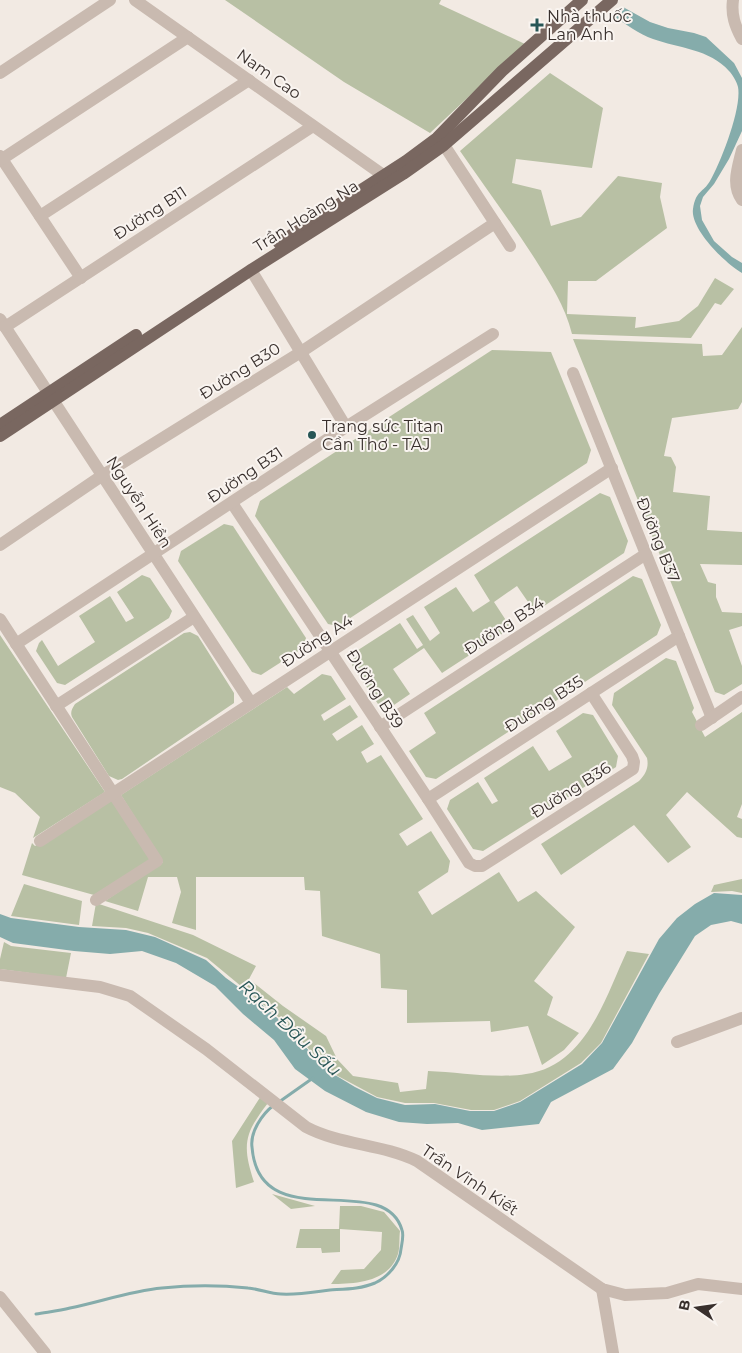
<svg xmlns="http://www.w3.org/2000/svg" width="742" height="1353" font-family="Montserrat,sans-serif">
	<style>
		.green { fill: #b8c0a4 }
		.water { fill: #85acab }
		.lines { fill: none; stroke-linecap: round; stroke-linejoin: round }
		.stream { stroke: #85acab; stroke-width: 3 }
		.minor { stroke: #c9bab0; stroke-width: 12 }
		.major { stroke: #796760; stroke-width: 12 }
		.poi-dot { fill: #275656; stroke: #f9f4f0; stroke-width: 2 }
		.labels { text-anchor: middle; dominant-baseline: central; stroke-width: 4; stroke-linejoin: round; paint-order: stroke }
		.poi-label { font-size: 16px; fill: #39302d; stroke: #f9f4f0; text-anchor: start }
		.street-label { font-size: 16px; fill: #39302d; stroke: #f9f4f0 }
		.water-label { font-size: 18px; font-style: italic; fill: #275656; stroke: #f9f4f0 }
	</style>
	<rect width="100%" height="100%" fill="#f2eae3"/>
	<g class="green">
		<polygon points="225,0 441,0 439,4 525,44 430,133 344,82"/>
		<path d="M550,73L603,108L592,168L516,159L512,183L541,190L551,226L581,217L618,176L662,183L660,197L667,228L596,281H568L567,314L636,317L635,328L679,321L698,306L715,278L734,289L721,305L715,303L691,338L572,334C565,306 550,283 535,259C511,222 485,187 460,151Z"/>
		<polygon points="742,327 742,402 738,409 672,418 664,456 671,457 676,467 673,492 710,496 707,530 742,532 742,565 700,564 708,582 716,584 716,597 722,612 742,613 742,626 729,630 742,666 742,684 724,695 715,692 573,339 702,344 703,356 722,355"/>
		<polygon points="492,350 551,352 591,450 587,463 338,626 328,624 255,516 260,501"/>
		<polygon points="600,493 610,497 628,541 624,553 535,612 517,586 494,602 511,628 442,673 424,648 393,669 410,694 391,707 378,704 352,665 355,652 400,623 417,649 423,645 406,619 413,615 430,641 440,633 424,607 456,587 473,612 490,601 474,575"/>
		<polygon points="224,524 233,526 306,638 303,648 261,675 252,672 178,561 181,551"/>
		<polygon points="142,575 150,578 172,611 169,618 65,685 57,683 36,651 39,643 42,640 58,666 95,642 79,616 110,596 126,622 134,618 117,592"/>
		<polygon points="633,576 642,579 661,625 657,635 436,779 426,777 409,751 436,733 424,713"/>
		<path d="M190,632L198,636L234,693V703L122,779L118,780L109,776L72,717C70,712 72,709 75,704L184,633Z"/>
		<polygon points="0,635 105,792 33,838 40,817 15,793 0,787"/>
		<path d="M666,658L676,661L694,708L692,712L705,737L742,712V804L737,817L742,819V838L737,837L687,792L666,815L691,847L668,863L634,825L561,875L541,844L639,781C646,774 649,767 647,758L612,705L614,693Z"/>
		<polygon points="322,674 331,676 346,699 321,715 324,721 350,705 358,717 332,734 337,741 362,725 374,744 361,752 367,763 381,755 423,819 399,834 407,846 431,831 450,861 448,872 418,892 432,915 499,872 518,902 536,891 575,927 534,981 553,997 547,1015 579,1033 564,1050 542,1065 528,1026 491,1032 490,1021 407,1023 407,990 381,988 380,954 322,936 320,891 305,890 304,877 196,877 196,930 172,923 181,892 177,877 148,877 138,911 105,901 163,862 121,795 287,687 294,694"/>
		<polygon points="583,713 593,715 618,756 616,767 483,851 473,849 447,809 450,800 478,782 492,804 498,801 484,778 533,746 549,771 572,757 556,731"/>
		<polygon points="111,800 151,859 94,895 22,875 32,843 35,846"/>
		<polygon points="742,879 742,893 732,891 711,892 714,885"/>
		<polygon points="24,884 82,901 79,925 11,916"/>
		<path d="M96,903L193,935L256,966L249,979L283,1006L326,1036L337,1059L353,1076L398,1083L400,1092L426,1089L428,1071C458,1072 497,1079 526,1074C586,1066 605,998 627,951L649,954L601,1043L581,1063L520,1101L494,1110H471L434,1103H405L377,1097L336,1075L314,1055L287,1024L207,958L148,933L126,928L92,926Z"/>
		<polygon points="4,942 11,946 71,953 66,978 0,969 0,959"/>
		<path d="M261,1096L268,1103C244,1134 242,1145 254,1182L236,1188L232,1141Z"/>
		<polygon points="272,1194 315,1206 291,1209"/>
		<path d="M340,1206H361L384,1212L400,1231C399,1238 400,1248 398,1254C389,1282 356,1284 331,1284L341,1270L364,1269L381,1250L382,1232L340,1229V1252L322,1253L321,1248H296L300,1229H339Z"/>
	</g>
	<g class="water">
		<path d="M623,7L650,22L668,28L694,33L706,37L734,63L742,78V131L729,159L714,184L703,197L700,206L702,220L714,241L732,257L742,263V273C726,264 690,229 693,209C696,190 703,193 710,181C721,162 742,108 738,87C737,82 732,74 729,71C710,49 678,48 653,39C639,34 626,24 613,16Z"/>
		<polygon points="714,893 742,895 742,924 731,921 711,925 695,936 659,994 632,1043 613,1069 551,1102 539,1124 482,1130 458,1123 427,1124 399,1122 366,1112 325,1091 295,1069 274,1040 243,1014 215,986 176,963 142,951 110,954 74,951 13,943 0,937 0,914 11,918 79,927 126,930 155,937 206,960 226,978 258,1001 284,1024 313,1055 335,1075 355,1087 377,1098 405,1105 435,1104 470,1111 494,1111 520,1102 582,1064 602,1043 659,939 677,918 695,904"/>
	</g>
	<g class="lines">
		<g class="stream">
			<polyline points="279,1102 313,1078"/>
			<path d="M36,1314C47,1312 59,1311 70,1308C100,1302 130,1291 162,1288C190,1285 220,1285 248,1288C260,1289 270,1294 281,1294C298,1295 314,1292 330,1290C345,1289 361,1289 375,1283C388,1277 400,1263 401,1249C402,1243 404,1235 402,1230C384,1168 259,1239 252,1147C250,1132 262,1114 274,1105"/>
		</g>
		<g class="minor">
			<polyline points="135,0 383,175"/>
			<path d="M733,0C731,15 735,26 742,39"/>
			<polyline points="0,73 110,0"/>
			<polyline points="444,145 510,246"/>
			<path d="M742,150C738,167 731,185 742,200"/>
			<polyline points="0,156 81,278"/>
			<polyline points="2,159 188,37"/>
			<polyline points="40,216 249,80"/>
			<polyline points="251,270 346,427"/>
			<polyline points="0,319 251,703"/>
			<polyline points="5,327 313,126"/>
			<polyline points="573,373 712,718"/>
			<polyline points="232,503 428,799 469,863 475,866 482,866 633,769 634,762 632,756 591,693"/>
			<polyline points="0,545 103,475 301,352 495,223"/>
			<polyline points="0,619 157,861 96,900"/>
			<polyline points="16,644 346,427 493,334"/>
			<polyline points="56,706 194,617"/>
			<polyline points="701,725 742,697"/>
			<polyline points="380,727 646,554"/>
			<polyline points="428,799 679,636"/>
			<polyline points="40,841 612,468"/>
			<path d="M0,975L100,987L130,996L206,1049L306,1127C340,1145 382,1144 417,1161L602,1289L625,1295L667,1293L698,1284L742,1289"/>
			<polyline points="677,1042 742,1018"/>
			<polyline points="602,1289 613,1353"/>
			<polyline points="0,1297 45,1353"/>
		</g>
		<g class="major">
			<polyline points="279,243 406,161 437,138 502,71 582,0"/>
			<polyline points="0,425 136,335"/>
			<polyline points="0,436 251,270 403,174 444,145 612,0"/>
		</g>
	</g>
	<g class="poi-dot">
		<path d="M534.5 17.5h5v5h5v5h-5v5h-5v-5h-5v-5h5z"/>
		<circle cx="312" cy="435" r="5"/>
	</g>
	<g class="labels">
		<g class="poi-label">
			<text x="547" y="16">Nhà thuốc<tspan x="547" dy="18">Lan Anh</tspan></text>
			<text x="322" y="426">Trang sức Titan<tspan x="322" dy="18">Cần Thơ - TAJ</tspan></text>
		</g>
		<g class="street-label">
			<text transform="translate(269 74) rotate(35)">Nam Cao</text>
			<text transform="translate(150 213) rotate(-33)">Đường B11</text>
			<text transform="translate(306 216) rotate(-32)">Trần Hoàng Na</text>
			<text transform="translate(240 371) rotate(-32)">Đường B30</text>
			<text transform="translate(245 475) rotate(-34)">Đường B31</text>
			<text transform="translate(139 502) rotate(57)">Nguyễn Hiền</text>
			<text transform="translate(658 540) rotate(68)">Đường B37</text>
			<text transform="translate(504 626) rotate(-33)">Đường B34</text>
			<text transform="translate(317 641) rotate(-33)">Đường A4</text>
			<text transform="translate(375 689) rotate(57)">Đường B39</text>
			<text transform="translate(544 704) rotate(-33)">Đường B35</text>
			<text transform="translate(571 790) rotate(-32)">Đường B36</text>
			<text transform="translate(470 1180) rotate(34)">Trần Vĩnh Kiết</text>
		</g>
		<g class="water-label">
			<text transform="translate(290 1028) rotate(43)">Rạch Đầu Sấu</text>
		</g>
	</g>
	<g transform="translate(697 1308) rotate(283)" stroke="#f9f4f0" stroke-width="4" paint-order="stroke">
	<path d="M0-4L9 19L0 12L-9 19Z" fill="#39302d"/>
	<text y="-8" font-size="14" font-weight="bold" text-anchor="middle" fill="#39302d">B</text>
	</g>
</svg>
